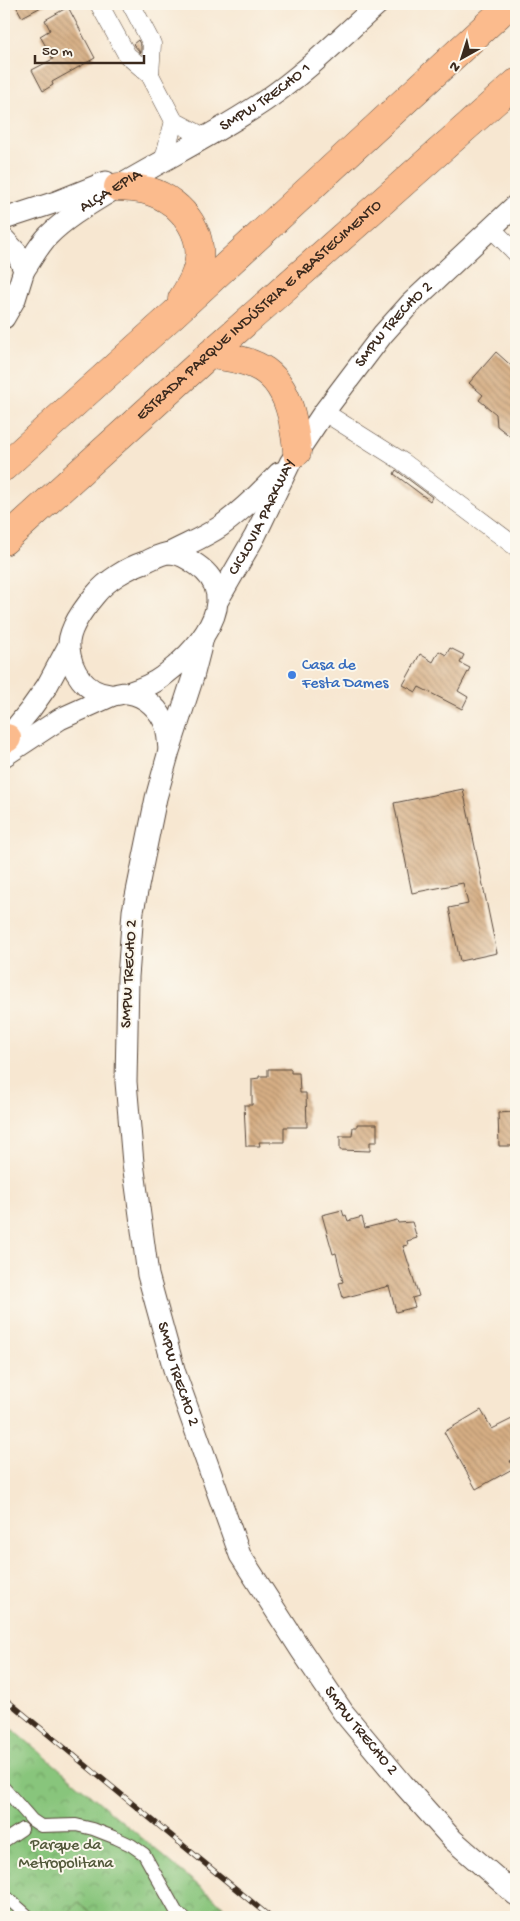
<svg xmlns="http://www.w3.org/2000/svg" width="520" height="1921" font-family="'Gochi Hand',sans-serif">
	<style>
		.park { fill: url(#park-crowns); stroke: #62784c }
		.pitch { fill: #88c57b; stroke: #62784c }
		.building { fill: url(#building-back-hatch) }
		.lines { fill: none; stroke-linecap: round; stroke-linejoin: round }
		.pedestrian-casing { stroke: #574639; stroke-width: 14 }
		.minor-casing { stroke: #574639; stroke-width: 19 }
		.tertiary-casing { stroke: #574639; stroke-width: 23 }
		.trunk-casing { stroke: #574639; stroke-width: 29 }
		.pedestrian { stroke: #fff; stroke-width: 12 }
		.minor { stroke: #fff; stroke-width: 18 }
		.tertiary { stroke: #fff; stroke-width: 21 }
		.trunk { stroke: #fbbb8d; stroke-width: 28 }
		.rail-casing { stroke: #3b2a1e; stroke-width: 5.5 }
		.rail { stroke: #fbf7ec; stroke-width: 4; stroke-dasharray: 11; stroke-linecap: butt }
		.shop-dot { fill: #3f7fe0; stroke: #fbf7ec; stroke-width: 2 }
		.labels { text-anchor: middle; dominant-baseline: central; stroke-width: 4; stroke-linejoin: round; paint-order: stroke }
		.street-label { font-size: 16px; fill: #3b2a1e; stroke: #fbf7ec }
		.shop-label { font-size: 16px; fill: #366cbe; stroke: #fbf7ec; text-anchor: start }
		.park-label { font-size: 16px; fill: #52583a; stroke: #fbf7ec }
	</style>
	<defs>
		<pattern id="park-crowns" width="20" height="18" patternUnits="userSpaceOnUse" patternTransform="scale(1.25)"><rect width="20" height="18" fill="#88c57b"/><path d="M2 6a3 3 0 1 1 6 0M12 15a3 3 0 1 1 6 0" fill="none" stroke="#70a064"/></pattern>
		<pattern id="building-back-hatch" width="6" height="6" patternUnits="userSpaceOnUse" patternTransform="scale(1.25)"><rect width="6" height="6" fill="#d6ae84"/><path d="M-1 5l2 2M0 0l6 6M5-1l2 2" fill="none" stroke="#af8e6b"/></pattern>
	</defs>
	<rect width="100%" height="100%" fill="#fbf7ec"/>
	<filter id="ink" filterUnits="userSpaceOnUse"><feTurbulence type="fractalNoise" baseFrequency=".02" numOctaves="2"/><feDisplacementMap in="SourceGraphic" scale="10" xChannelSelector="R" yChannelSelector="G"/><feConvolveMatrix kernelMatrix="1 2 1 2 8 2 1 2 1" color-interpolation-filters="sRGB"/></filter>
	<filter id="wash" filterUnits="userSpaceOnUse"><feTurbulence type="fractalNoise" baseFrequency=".0096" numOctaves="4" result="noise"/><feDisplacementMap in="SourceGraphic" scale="20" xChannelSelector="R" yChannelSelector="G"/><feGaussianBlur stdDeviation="1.12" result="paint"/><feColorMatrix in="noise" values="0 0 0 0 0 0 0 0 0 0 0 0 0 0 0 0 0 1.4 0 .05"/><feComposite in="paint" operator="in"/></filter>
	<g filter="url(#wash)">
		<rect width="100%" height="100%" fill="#f7e7d1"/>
		<polygon class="park" points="4,1722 236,1917 4,1917"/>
		<polygon class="pitch" points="78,1902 97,1917 66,1917"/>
		<g id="blocks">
			<g class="building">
				<polygon points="15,4 47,4 22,17"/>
				<polygon points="68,7 95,58 52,82 53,85 43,91 32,70 53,59 40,36 50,30 45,20"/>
				<polygon points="138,40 141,46 141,53 133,44"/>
				<polygon points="496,352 516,370 516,431 511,437 497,426 496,414 479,400 483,395 469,383"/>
				<polygon points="396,470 432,497 430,501 394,474"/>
				<polygon points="450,648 464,655 460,663 470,668 458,691 468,697 462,709 419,687 416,692 403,685 420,654 433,662 439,651 446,655"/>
				<polygon points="463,789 497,953 460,961 449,908 468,904 463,883 412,893 394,803"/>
				<polygon points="268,1069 291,1069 291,1073 299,1073 300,1093 306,1093 307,1127 284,1127 284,1142 259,1142 260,1146 246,1146 244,1105 252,1105 252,1079 259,1078 259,1076 268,1076"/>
				<polygon points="514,1112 516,1112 516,1146 499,1146 498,1113"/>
				<polygon points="357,1124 377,1124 377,1142 370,1142 370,1151 340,1150 340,1136 352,1136 353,1127 357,1127"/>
				<polygon points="342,1210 344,1216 346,1215 348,1221 362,1217 365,1228 397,1220 398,1223 412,1222 417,1238 407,1241 408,1245 403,1246 419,1296 412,1298 415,1307 396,1312 389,1286 343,1298 339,1283 343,1282 336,1253 333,1254 322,1215"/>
				<polygon points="481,1410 492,1429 516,1417 516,1458 510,1461 514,1468 476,1489 444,1432"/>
			</g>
		</g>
	</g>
	<g filter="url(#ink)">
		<use href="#blocks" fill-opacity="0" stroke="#574639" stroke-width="1"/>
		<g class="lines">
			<defs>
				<g id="pedestrian">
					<polyline points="4,1788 32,1820 41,1826 76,1825 93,1829 116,1838 131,1845 144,1854 177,1913 184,1917"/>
					<polyline points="4,1841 22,1829"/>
					<polyline points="4,1895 29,1917"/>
				</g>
				<g id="minor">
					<polyline points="99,4 127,55 150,75 174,121 206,138"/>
					<polyline points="131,4 152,44 150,75"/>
					<polyline points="163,162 174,121"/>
					<polyline points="491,228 516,253"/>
					<polyline points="324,412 403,462 516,547"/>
				</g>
				<g id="tertiary">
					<polyline points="4,219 56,202 106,182"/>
					<polyline points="4,239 17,253 24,270 15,299 4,318"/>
					<path id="s1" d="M24,270C32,259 39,245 48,236C68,216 92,203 116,188C166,158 218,133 266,100C307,72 342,36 378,4"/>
					<path d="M170,553C187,544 205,537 221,526C243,510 261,492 279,473"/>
					<path id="s2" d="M218,600L255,536L290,463L324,412L383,334L410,304L516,205"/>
					<path id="s3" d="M203,638L193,677L169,751L156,798L133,911L128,977L126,1082L133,1163L148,1275L175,1373L240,1555L301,1650L343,1712L403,1784L453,1840L516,1895"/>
					<path d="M128,693C140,689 152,685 162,677C194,654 246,599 197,565C190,560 179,553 170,553C162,553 152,559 145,562C127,568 107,580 95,595C84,608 67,630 69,648C71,671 85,693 110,695C116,696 122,692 128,693C145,695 161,710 166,727C168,734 168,742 169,749"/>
					<polyline points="4,742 30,710 47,686 68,647"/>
					<polyline points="4,756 60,719 111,696"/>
				</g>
				<g id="trunk">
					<path d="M118,187C129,188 139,188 149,191C184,202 210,238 195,275C192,283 187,291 182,299"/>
					<path d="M209,355C257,359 283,371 293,422C294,432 297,442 297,452"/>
					<polyline points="4,467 175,313 510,4"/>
					<path id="s4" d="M4,541L209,355L516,83"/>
					<polyline points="4,739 7,738"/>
				</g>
			</defs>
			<use href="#pedestrian" class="pedestrian-casing"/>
			<use href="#minor" class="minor-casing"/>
			<use href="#tertiary" class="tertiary-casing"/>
			<use href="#trunk" class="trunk-casing"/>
			<use href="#pedestrian" class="pedestrian"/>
			<use href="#minor" class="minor"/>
			<use href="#tertiary" class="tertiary"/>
			<use href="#trunk" class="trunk"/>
			<defs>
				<polyline id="rail" points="4,1698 270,1917"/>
			</defs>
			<use href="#rail" class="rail-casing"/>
			<use href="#rail" class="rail"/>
		</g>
	</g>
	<circle class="shop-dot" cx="292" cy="675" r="5"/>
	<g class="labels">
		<g class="street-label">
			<text stroke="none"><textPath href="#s1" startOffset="300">SMPW TRECHO 1</textPath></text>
			<text stroke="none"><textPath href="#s1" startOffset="119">ALÇA EPIA</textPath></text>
			<text stroke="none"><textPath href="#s4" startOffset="344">ESTRADA PARQUE INDÚSTRIA E ABASTECIMENTO</textPath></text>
			<text stroke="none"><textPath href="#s2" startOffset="328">SMPW TRECHO 2</textPath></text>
			<text stroke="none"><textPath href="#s2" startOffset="94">CICLOVIA PARKWAY</textPath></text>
			<text transform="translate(130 974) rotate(-87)">SMPW TRECHO 2</text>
			<text stroke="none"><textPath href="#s3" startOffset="751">SMPW TRECHO 2</textPath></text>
			<text stroke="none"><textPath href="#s3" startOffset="1156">SMPW TRECHO 2</textPath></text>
		</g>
		<g class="shop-label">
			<text x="302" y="666">Casa de<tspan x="302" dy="18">Festa Dames</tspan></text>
		</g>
		<g class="park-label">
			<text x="66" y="1846">Parque da<tspan x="66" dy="18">Metropolitana</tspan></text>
		</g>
	</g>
	<rect width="520" height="1921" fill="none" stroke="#fbf7ec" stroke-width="20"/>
	<g transform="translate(462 58) rotate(219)" stroke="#fbf7ec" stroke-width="4" paint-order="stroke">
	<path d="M0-4L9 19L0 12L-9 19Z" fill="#3b2a1e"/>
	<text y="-8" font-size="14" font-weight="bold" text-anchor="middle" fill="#3b2a1e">N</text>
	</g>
	<path d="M35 55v8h109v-8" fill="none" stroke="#3b2a1e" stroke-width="2.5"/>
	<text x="42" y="55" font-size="15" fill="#3b2a1e" stroke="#fbf7ec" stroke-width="4" paint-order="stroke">50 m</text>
</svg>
